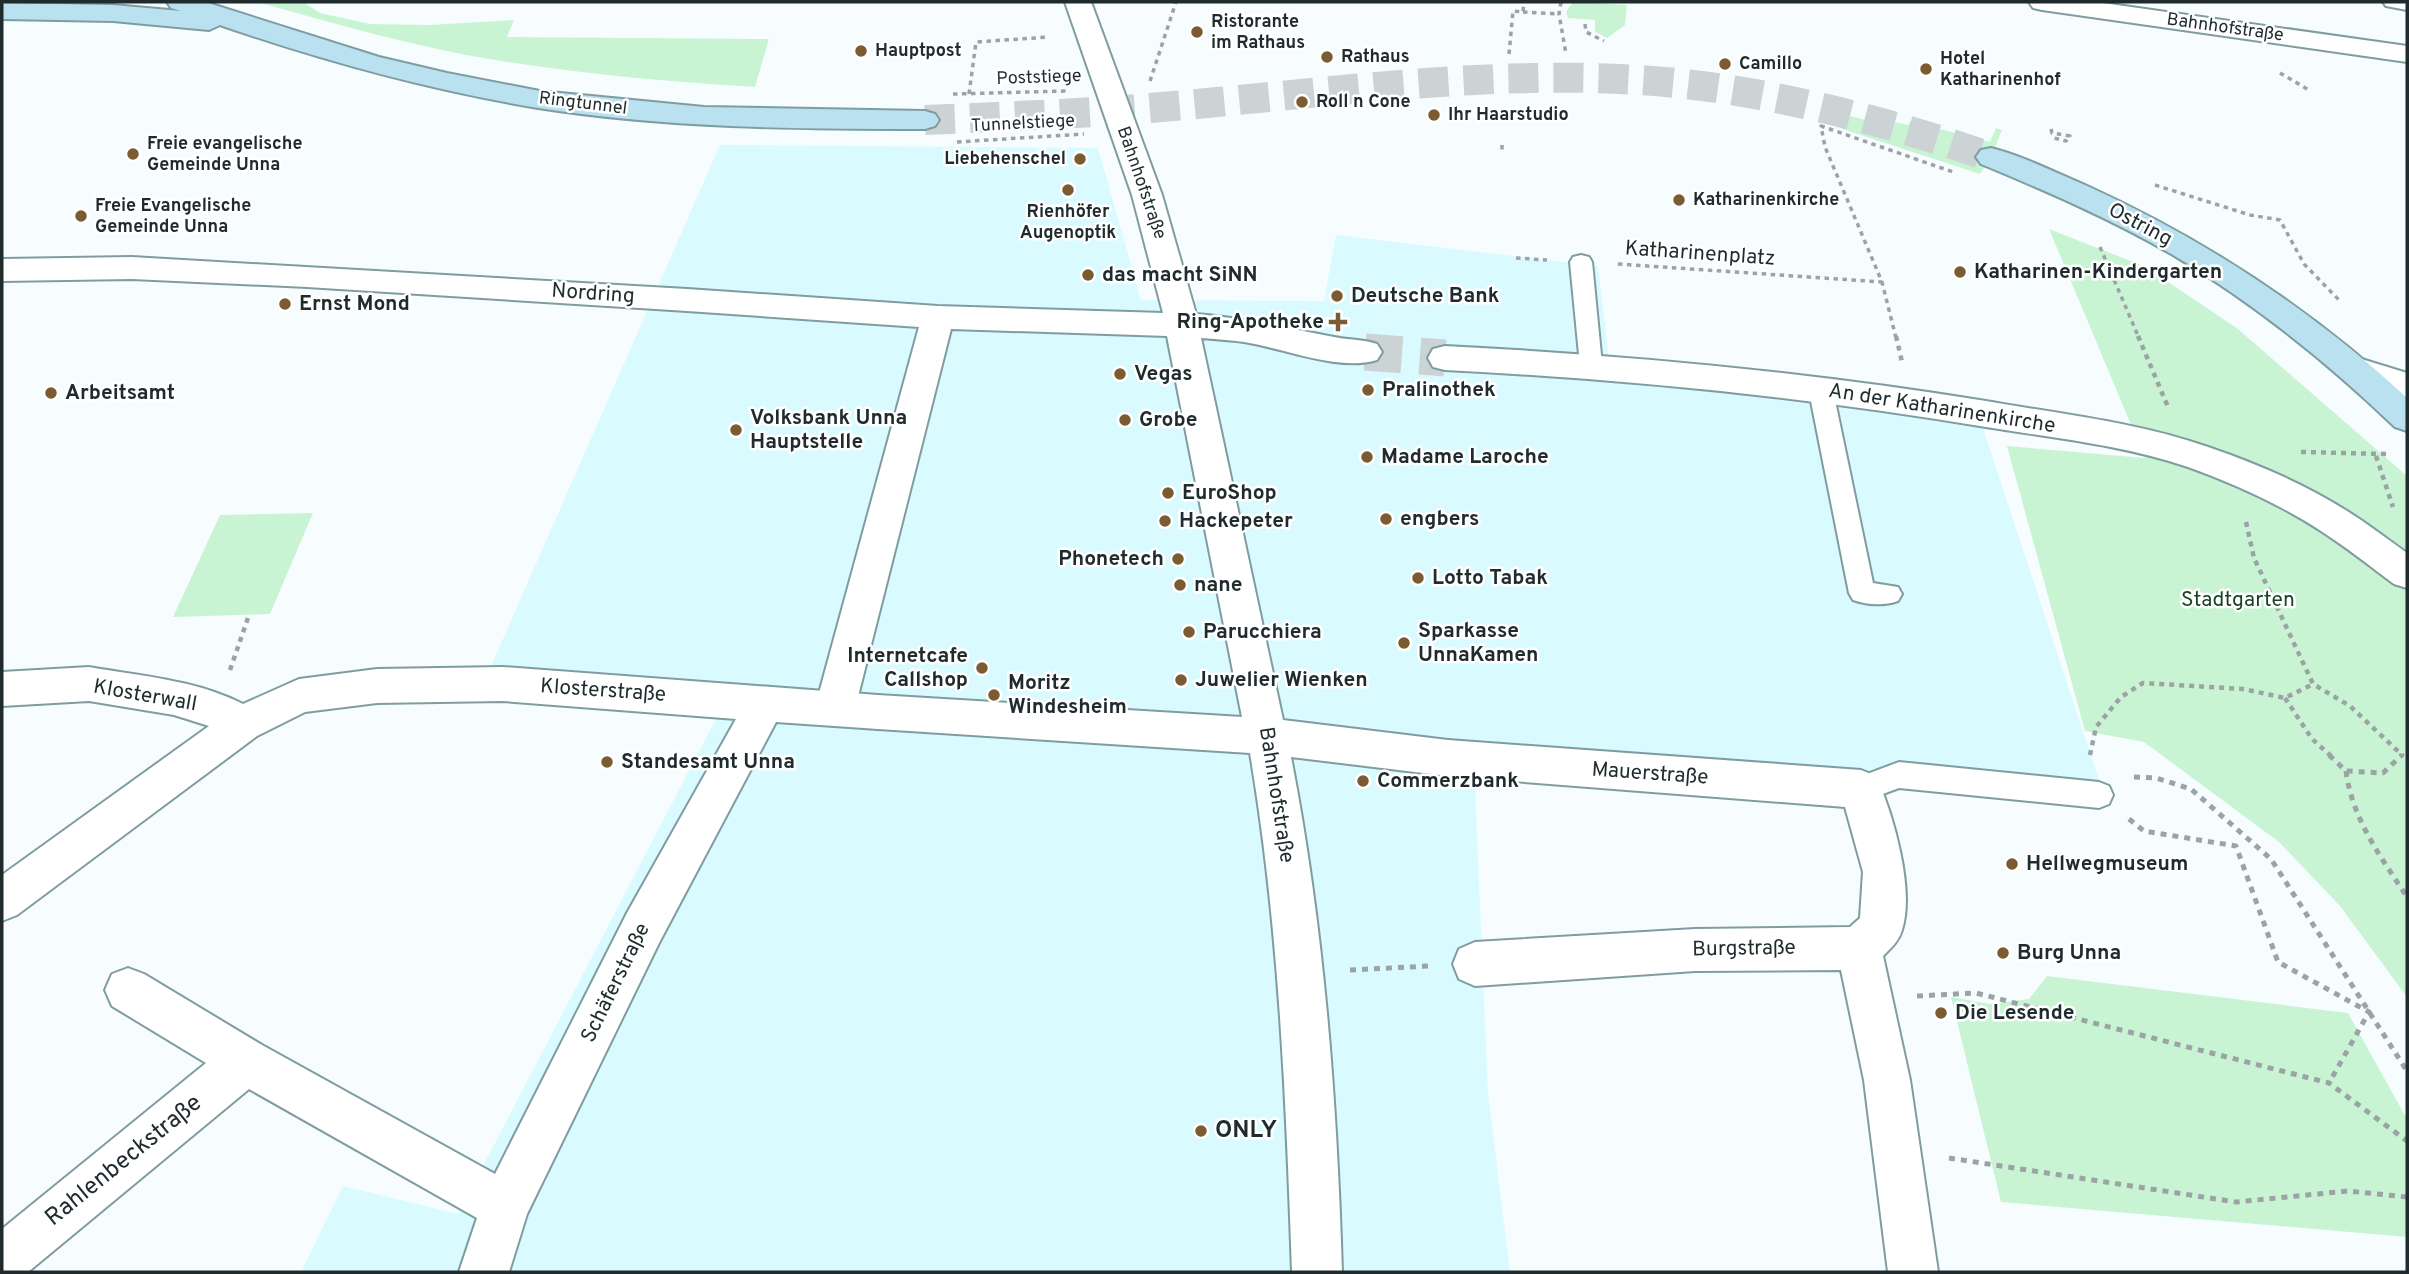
<svg xmlns="http://www.w3.org/2000/svg" width="2409" height="1274" font-family="Overpass,sans-serif">
	<style>
		.built { fill: #d9faff }
		.green { fill: #c9f4d4 }
		.lines { fill: none; stroke-linecap: round; stroke-linejoin: round }
		.pedestrian-tunnel { stroke: #ccd3d4; stroke-width: 37; stroke-dasharray: 37 18; stroke-linecap: butt }
		.secondary-tunnel { stroke: #ccd3d4; stroke-width: 30; stroke-dasharray: 30 15; stroke-linecap: butt }
		.service-casing { stroke: #7f9da0; stroke-width: 4 }
		.pedestrian-casing { stroke: #7f9da0; stroke-width: 4 }
		.minor-casing { stroke: #7f9da0; stroke-width: 4 }
		.secondary-casing { stroke: #7f9da0; stroke-width: 4 }
		.path-far2 { stroke: #9ba3a5; stroke-width: 3.5; stroke-dasharray: 4.5 4.5; stroke-linecap: butt }
		.path-far1 { stroke: #9ba3a5; stroke-width: 4.5; stroke-dasharray: 5 5; stroke-linecap: butt }
		.path { stroke: #9ba3a5; stroke-width: 5; stroke-dasharray: 6 6; stroke-linecap: butt }
		.service { fill: #fff; fill-rule: evenodd }
		.pedestrian { fill: #fff; fill-rule: evenodd }
		.minor { fill: #fff; fill-rule: evenodd }
		.secondary { fill: #b9e1f0; fill-rule: evenodd }
		.poi-dot { fill: #7b5b31; stroke: #fff; stroke-width: 2.5 }
		.labels { text-anchor: middle; dominant-baseline: central; stroke-width: 5; stroke-linejoin: round; paint-order: stroke }
		.far-poi-label { font-size: 18px; font-weight: bold; fill: #1f2b2d; stroke: #fff; text-anchor: start }
		.far-street-label { font-size: 18px; fill: #1f2b2d; stroke: #fff }
		.street-label { font-size: 21px; fill: #1f2b2d; stroke: #fff }
		.poi-label { font-size: 21px; font-weight: bold; fill: #1f2b2d; stroke: #fff; text-anchor: start }
		.park-label { font-size: 21px; fill: #174326; stroke: #fff }
		.near-poi-label { font-size: 24px; font-weight: bold; fill: #1f2b2d; stroke: #fff; text-anchor: start }
		.near-street-label { font-size: 24px; fill: #1f2b2d; stroke: #fff }
	</style>
	<rect width="100%" height="100%" fill="#f7fdfe"/>
	<polygon class="built" points="720,145 1098,148 1141,300 1324,301 1336,235 1598,266 1609,359 1974,401 2106,801 1473,742 1488,1093 1510,1272 301,1272 343,1186 458,1214 717,717 481,689"/>
	<g class="green">
		<path d="M257,2H303L320,13L370,24L429,25L514,20L507,37L769,39L755,87C668,82 581,74 495,60C415,47 336,24 257,2Z"/>
		<polygon points="1573,2 1627,5 1625,25 1607,38 1595,32 1595,20 1568,18 1566,12"/>
		<polygon points="1843,114 1877,123 1878,118 1908,125 1910,121 1990,142 1996,128 2002,130 1991,157 1980,174 1842,129"/>
		<polygon points="2049,229 2146,267 2238,329 2407,476 2407,997 2340,906 2279,842 2144,742 2085,731 2007,446 2145,458"/>
		<polygon points="313,513 270,614 173,617 220,515"/>
		<polygon points="2047,976 2348,1013 2407,1119 2407,1237 2001,1202 1951,997 1990,1004 2029,999"/>
	</g>
	<g class="lines">
		<polyline class="pedestrian-tunnel" points="1365,352 1445,358"/>
		<path class="secondary-tunnel" d="M925,120C1022,116 1120,112 1217,102C1368,88 1523,68 1676,83C1784,94 1888,122 1991,157"/>
		<defs>
			<g id="service">
				<polygon points="2383,2 2407,2 2407,10 2386,6"/>
				<polygon points="1581,255 1589,257 1592,262 1602,365 1599,371 1591,373 1583,371 1580,365 1570,262 1573,257"/>
				<path d="M1821,382L1829,385L1833,391L1873,583L1898,587L1902,594L1898,601C1884,606 1867,605 1853,600L1849,593L1809,391L1813,385Z"/>
				<polygon points="1899,762 2099,782 2109,786 2113,795 2109,804 2099,808 1899,788 1861,802 1851,798 1847,789 1851,780"/>
			</g>
			<path id="pedestrian" d="M1065,2H1091L1162,195L1196,314C1243,318 1288,328 1334,337C1348,340 1363,339 1377,344L1382,352L1377,360C1339,372 1283,348 1244,342C1230,340 1215,339 1201,338L1283,720L1448,740L1462,745L1468,758L1462,771L1448,776L1291,757C1324,926 1337,1100 1342,1272H1292C1286,1098 1279,925 1250,753L878,729L864,724L858,712L864,700L878,695L1242,717L1167,336L951,329L855,708L849,720L835,725L821,720L815,708L919,327L687,311L676,308L671,300L676,292L687,289L938,306L1163,313L1132,195Z"/>
			<g id="minor">
				<polygon points="2029,2 2096,2 2407,46 2407,62 2042,10 2033,8"/>
				<polygon points="132,257 687,289 698,292 703,300 698,308 687,311 307,287 132,279 2,281 2,259"/>
				<path d="M1445,346C1626,355 1807,372 1986,401C2060,414 2136,422 2208,447C2255,463 2305,484 2347,511C2368,524 2387,539 2407,553V588L2394,584C2370,566 2346,547 2321,531C2281,505 2233,483 2188,467C2123,445 2053,438 1986,427C1807,397 1626,379 1445,370L1433,367L1428,358L1433,349Z"/>
				<polygon points="2355,357 2407,373 2407,397 2343,378 2338,369 2343,360"/>
				<path d="M89,667C141,676 196,680 243,704L299,679L377,669L503,667L878,695L892,700L898,712L892,724L878,729L776,722L659,943L527,1214L509,1272H459L477,1218L249,1089L28,1272H2V1229L206,1063L112,1006L105,990L112,974L128,968L144,974L262,1045L495,1174L627,913L736,719L503,701L377,703L305,712L257,736L17,915L2,921V875L209,726L174,715L89,701L2,706V672Z"/>
				<path d="M1448,740L1861,770L1876,776C1893,814 1915,889 1902,930C1899,941 1891,948 1883,956L1910,1080L1938,1272H1888L1864,1080L1841,970L1695,971L1475,986L1459,979L1453,964L1459,949L1475,942L1695,929L1850,927L1860,918L1863,872L1845,807L1448,776L1434,771L1428,758L1434,745Z"/>
			</g>
			<g id="secondary">
				<path d="M167,2H205L379,57L447,73L540,91L704,107L925,111L935,114L939,120L935,126L925,129C796,129 666,128 538,108C430,90 324,61 220,25L209,30L113,21L2,19V3L113,5L181,11L171,8Z"/>
				<path d="M1991,148C2023,156 2054,172 2085,185C2204,239 2311,309 2407,398V431L2395,427C2327,362 2254,303 2173,255C2111,219 2046,191 1981,164L1976,157L1981,150Z"/>
			</g>
		</defs>
		<use href="#service" class="service-casing"/>
		<use href="#pedestrian" class="pedestrian-casing"/>
		<use href="#minor" class="minor-casing"/>
		<use href="#secondary" class="secondary-casing"/>
		<g class="path-far2">
			<polyline points="1561,2 1559,14 1566,54"/>
			<polyline points="1523,12 1559,14"/>
			<polyline points="1585,24 1586,32 1604,41"/>
			<polyline points="1509,54 1513,11 1523,12 1524,2"/>
			<polyline points="2280,73 2309,90"/>
			<polyline points="1150,81 1176,2"/>
			<polyline points="953,94 1066,91"/>
			<polyline points="969,94 976,42 1049,37"/>
			<polyline points="2051,129 2052,133 2070,136 2066,141 2054,138"/>
			<polyline points="957,142 1084,134"/>
			<polyline points="1502,145 1502,152"/>
			<polyline points="2155,185 2250,215 2280,220 2304,264 2340,301"/>
			<polyline points="2100,247 2139,338"/>
			<polyline points="1516,258 1547,260"/>
			<polyline points="1618,264 1882,282"/>
			<polyline points="1896,338 1882,282 1825,147 1821,126 1953,172"/>
		</g>
		<g class="path-far1">
			<polyline points="1896,336 1902,362"/>
			<polyline points="2138,336 2168,407"/>
			<polyline points="2301,452 2387,454"/>
			<polyline points="2376,456 2393,507"/>
			<polyline points="2246,522 2254,558 2313,684 2350,706 2402,755 2400,756"/>
			<polyline points="230,670 249,615"/>
			<polyline points="2285,698 2312,739 2331,756"/>
			<polyline points="2090,755 2096,727 2121,697 2143,683 2243,689 2285,698 2313,684"/>
		</g>
		<g class="path">
			<polyline points="2329,755 2346,771 2383,773 2402,755"/>
			<path d="M2346,771C2352,819 2381,857 2407,897"/>
			<polyline points="2134,777 2156,778 2191,789 2271,859 2407,1071"/>
			<polyline points="2129,819 2144,831 2236,846 2278,962 2369,1012 2329,1083"/>
			<polyline points="1350,970 1429,966"/>
			<polyline points="1917,996 1976,993 2329,1083 2407,1141"/>
			<polyline points="1949,1158 2236,1202 2348,1191 2407,1197"/>
		</g>
		<use href="#service" class="service"/>
		<use href="#pedestrian" class="pedestrian"/>
		<use href="#minor" class="minor"/>
		<use href="#secondary" class="secondary"/>
	</g>
	<g class="poi-dot">
		<circle cx="1197" cy="32" r="7"/>
		<circle cx="861" cy="51" r="7"/>
		<circle cx="1327" cy="57" r="7"/>
		<circle cx="1725" cy="64" r="7"/>
		<circle cx="1926" cy="69" r="7"/>
		<circle cx="1302" cy="102" r="7"/>
		<circle cx="1434" cy="115" r="7"/>
		<circle cx="133" cy="154" r="7"/>
		<circle cx="1080" cy="159" r="7"/>
		<circle cx="1068" cy="190" r="7"/>
		<circle cx="1679" cy="200" r="7"/>
		<circle cx="81" cy="216" r="7"/>
		<circle cx="1960" cy="272" r="7"/>
		<circle cx="1088" cy="275" r="7"/>
		<circle cx="1337" cy="296" r="7"/>
		<circle cx="285" cy="304" r="7"/>
		<path d="M1334.5 311.5h7v7h7v7h-7v7h-7v-7h-7v-7h7z"/>
		<circle cx="1120" cy="374" r="7"/>
		<circle cx="1368" cy="390" r="7"/>
		<circle cx="51" cy="393" r="7"/>
		<circle cx="1125" cy="420" r="7"/>
		<circle cx="736" cy="430" r="7"/>
		<circle cx="1367" cy="457" r="7"/>
		<circle cx="1168" cy="493" r="7"/>
		<circle cx="1386" cy="519" r="7"/>
		<circle cx="1165" cy="521" r="7"/>
		<circle cx="1178" cy="559" r="7"/>
		<circle cx="1418" cy="578" r="7"/>
		<circle cx="1180" cy="585" r="7"/>
		<circle cx="1189" cy="632" r="7"/>
		<circle cx="1404" cy="643" r="7"/>
		<circle cx="982" cy="668" r="7"/>
		<circle cx="1181" cy="680" r="7"/>
		<circle cx="994" cy="695" r="7"/>
		<circle cx="607" cy="762" r="7"/>
		<circle cx="1363" cy="781" r="7"/>
		<circle cx="2012" cy="864" r="7"/>
		<circle cx="2003" cy="953" r="7"/>
		<circle cx="1941" cy="1013" r="7"/>
		<circle cx="1201" cy="1131" r="7"/>
	</g>
	<g class="labels">
		<g class="far-poi-label">
			<text x="1211" y="22">Ristorante<tspan x="1211" dy="21">im Rathaus</tspan></text>
			<text x="875" y="51">Hauptpost</text>
			<text x="1341" y="57">Rathaus</text>
			<text x="1940" y="59">Hotel<tspan x="1940" dy="21">Katharinenhof</tspan></text>
			<text x="1739" y="64">Camillo</text>
			<text x="1316" y="102">Roll n Cone</text>
			<text x="1448" y="115">Ihr Haarstudio</text>
			<text x="147" y="144">Freie evangelische<tspan x="147" dy="21">Gemeinde Unna</tspan></text>
			<text x="1066" y="159" text-anchor="end">Liebehenschel</text>
			<text x="1693" y="200">Katharinenkirche</text>
			<text x="95" y="206">Freie Evangelische<tspan x="95" dy="21">Gemeinde Unna</tspan></text>
			<text x="1068" y="212" text-anchor="middle">Rienhöfer<tspan x="1068" dy="21">Augenoptik</tspan></text>
		</g>
		<g class="far-street-label">
			<text transform="translate(2225 28) rotate(8)">Bahnhofstraße</text>
			<text transform="translate(1039 78) rotate(-2)">Poststiege</text>
			<text transform="translate(583 104) rotate(7)">Ringtunnel</text>
			<text transform="translate(1023 124) rotate(-3)">Tunnelstiege</text>
			<text transform="translate(1141 183) rotate(71)">Bahnhofstraße</text>
		</g>
		<g class="street-label">
			<text transform="translate(2140 225) rotate(28)">Ostring</text>
			<text transform="translate(1700 254) rotate(4)">Katharinenplatz</text>
			<text transform="translate(593 294) rotate(4)">Nordring</text>
			<text transform="translate(1942 409) rotate(9)">An der Katharinenkirche</text>
			<text transform="translate(603 691) rotate(4)">Klosterstraße</text>
			<text transform="translate(145 696) rotate(10)">Klosterwall</text>
			<text transform="translate(1650 774) rotate(4)">Mauerstraße</text>
			<text transform="translate(1276 795) rotate(81)">Bahnhofstraße</text>
			<text transform="translate(1744 949) rotate(-1)">Burgstraße</text>
			<text transform="translate(616 983) rotate(-64)">Schäferstraße</text>
		</g>
		<g class="poi-label">
			<text x="1974" y="272">Katharinen-Kindergarten</text>
			<text x="1102" y="275">das macht SiNN</text>
			<text x="1351" y="296">Deutsche Bank</text>
			<text x="299" y="304">Ernst Mond</text>
			<text x="1324" y="322" text-anchor="end">Ring-Apotheke</text>
			<text x="1134" y="374">Vegas</text>
			<text x="1382" y="390">Pralinothek</text>
			<text x="65" y="393">Arbeitsamt</text>
			<text x="750" y="418">Volksbank Unna<tspan x="750" dy="24">Hauptstelle</tspan></text>
			<text x="1139" y="420">Grobe</text>
			<text x="1381" y="457">Madame Laroche</text>
			<text x="1182" y="493">EuroShop</text>
			<text x="1400" y="519">engbers</text>
			<text x="1179" y="521">Hackepeter</text>
			<text x="1164" y="559" text-anchor="end">Phonetech</text>
			<text x="1432" y="578">Lotto Tabak</text>
			<text x="1194" y="585">nane</text>
			<text x="1418" y="631">Sparkasse<tspan x="1418" dy="24">UnnaKamen</tspan></text>
			<text x="1203" y="632">Parucchiera</text>
			<text x="968" y="656" text-anchor="end">Internetcafe<tspan x="968" dy="24">Callshop</tspan></text>
			<text x="1195" y="680">Juwelier Wienken</text>
			<text x="1008" y="683">Moritz<tspan x="1008" dy="24">Windesheim</tspan></text>
			<text x="621" y="762">Standesamt Unna</text>
			<text x="1377" y="781">Commerzbank</text>
			<text x="2026" y="864">Hellwegmuseum</text>
			<text x="2017" y="953">Burg Unna</text>
			<text x="1955" y="1013">Die Lesende</text>
		</g>
		<g class="park-label">
			<text x="2238" y="600">Stadtgarten</text>
		</g>
		<g class="near-poi-label">
			<text x="1215" y="1131">ONLY</text>
		</g>
		<g class="near-street-label">
			<text transform="translate(124 1161) rotate(-39)">Rahlenbeckstraße</text>
		</g>
	</g>
	<rect width="2409" height="1274" fill="none" stroke="#1f2b2d" stroke-width="7"/>
</svg>
